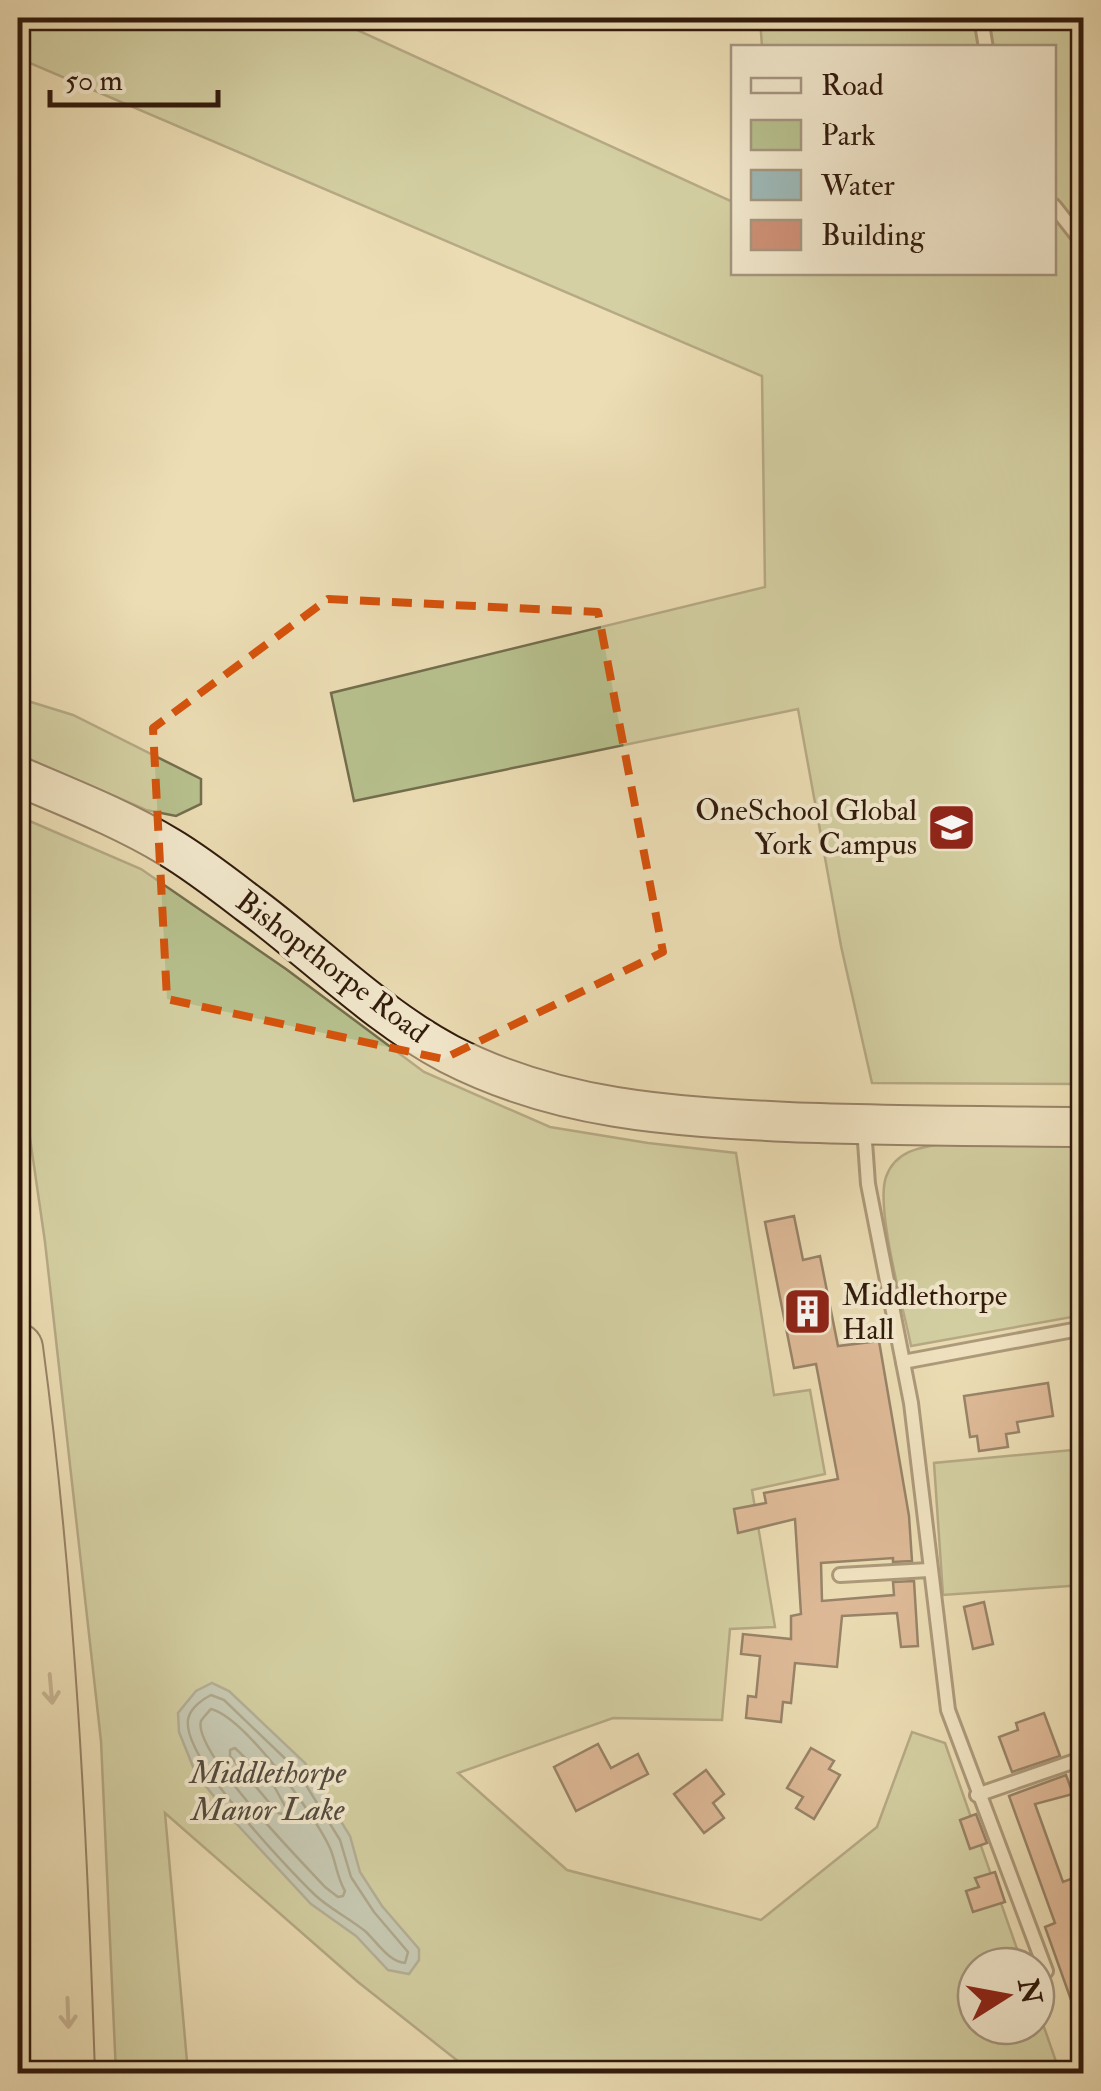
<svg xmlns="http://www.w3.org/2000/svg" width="1101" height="2091" font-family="'IM FELL Double Pica',serif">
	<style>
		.green { fill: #b7c18e; stroke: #746e4d; stroke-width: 2.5 }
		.water { fill: #9db9b8; stroke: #727973; stroke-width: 2.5 }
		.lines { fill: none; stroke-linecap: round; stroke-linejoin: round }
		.shore { stroke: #676a62; stroke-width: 2.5 }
		.building { fill: #cf9076; stroke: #311a0c; stroke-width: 2.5 }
		.lane-casing { stroke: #604b36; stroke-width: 18 }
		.secondary-casing { stroke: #311a0c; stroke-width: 42 }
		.highway-casing { stroke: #311a0c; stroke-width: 52 }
		.lane { stroke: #f3e9ce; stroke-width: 12 }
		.secondary { stroke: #f3e9ce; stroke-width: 38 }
		.highway { stroke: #ecddb4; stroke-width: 48 }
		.oneway { stroke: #988568 }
		.marked { fill: none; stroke: #d6530c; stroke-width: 8; stroke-dasharray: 20 12; stroke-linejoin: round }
		.labels { text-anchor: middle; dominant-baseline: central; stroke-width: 8; stroke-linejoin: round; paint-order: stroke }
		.poi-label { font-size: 30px; fill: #311a0c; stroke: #f3e9ce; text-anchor: end }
		.street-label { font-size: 30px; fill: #311a0c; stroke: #f3e9ce }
		.water-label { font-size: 32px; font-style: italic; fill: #514a40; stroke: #f3e9ce }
	</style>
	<rect width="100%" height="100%" fill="#ecddb4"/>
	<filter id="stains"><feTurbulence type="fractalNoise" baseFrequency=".002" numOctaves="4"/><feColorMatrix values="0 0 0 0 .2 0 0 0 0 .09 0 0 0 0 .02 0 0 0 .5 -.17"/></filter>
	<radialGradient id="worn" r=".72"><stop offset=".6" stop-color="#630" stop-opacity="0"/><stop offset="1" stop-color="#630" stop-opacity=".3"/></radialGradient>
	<g class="green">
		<polygon points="18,18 331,18 733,202 734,272 1054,272 1054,48 762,47 760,18 1083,18 1083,1084 872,1083 841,946 798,709 354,801 331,693 765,587 762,376 18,58"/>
		<polygon points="18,698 73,715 201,779 201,804 176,816 146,810 18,754"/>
		<polygon points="18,816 141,869 286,969 424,1072 550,1127 648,1143 736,1153 774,1395 810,1390 825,1474 752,1490 775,1627 730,1629 722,1720 613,1718 458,1773 567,1870 761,1920 877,1827 912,1732 945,1743 1023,1966 976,1966 976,2026 1036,2026 1036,2004 1060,2073 473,2073 358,1982 165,1813 188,2073 116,2073 101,1741 45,1242 18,1055"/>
		<path d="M943,1144H1083V1315L911,1346C904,1310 875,1208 886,1177C895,1151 920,1147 943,1144Z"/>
		<polygon points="1083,1449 1083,1585 943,1595 934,1463"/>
	</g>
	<polygon class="water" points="212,1683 229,1691 305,1763 350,1836 360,1872 382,1906 419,1949 419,1960 409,1974 388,1970 356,1936 311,1904 233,1820 196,1774 179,1732 178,1713 196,1691"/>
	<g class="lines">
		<g class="shore">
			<path d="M211,1695L224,1700L296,1769L340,1840L351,1877L374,1912L408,1952L405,1963C389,1962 377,1942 365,1931C349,1918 330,1909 315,1895C289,1870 175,1751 189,1716C192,1707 203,1699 211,1695Z"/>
			<path d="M211,1709C244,1717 314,1814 329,1846C336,1860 336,1876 345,1891L343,1896L338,1897L325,1887C303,1863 192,1751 201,1721C202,1719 209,1711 211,1709Z"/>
			<polygon points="235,1748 274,1786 286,1808 284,1814 278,1813 230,1756 230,1750"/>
		</g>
	</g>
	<g class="building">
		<polygon points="794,1216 803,1260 820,1256 838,1346 879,1341 909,1516 912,1561 893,1562 893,1558 821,1563 822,1601 894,1595 893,1582 914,1581 918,1646 901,1647 897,1613 842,1616 837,1667 795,1663 791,1703 783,1702 781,1722 746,1718 748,1696 756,1697 760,1656 741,1654 743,1634 791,1639 791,1616 801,1614 795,1519 738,1533 734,1509 766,1503 764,1493 838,1479 816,1364 794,1368 765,1222"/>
		<polygon points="1048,1383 1053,1416 1017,1422 1019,1432 1006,1434 1008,1447 979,1451 977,1436 970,1437 964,1396"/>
		<polygon points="984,1602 993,1644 973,1649 964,1607"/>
		<polygon points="1044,1713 1060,1756 1012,1772 999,1737 1018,1730 1016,1723"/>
		<polygon points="598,1744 611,1768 638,1754 648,1774 576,1811 554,1767"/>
		<polygon points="811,1748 834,1761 829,1769 840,1775 814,1819 796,1808 803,1797 787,1788"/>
		<polygon points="706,1770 724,1794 713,1803 724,1818 704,1833 674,1794"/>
		<polygon points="1066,1775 1073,1794 1035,1804 1063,1882 1084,1874 1084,2024 1080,2025 1045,1927 1055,1923 1009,1796"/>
		<polygon points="976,1814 987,1843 970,1849 960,1820"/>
		<polygon points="995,1872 1005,1902 973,1912 966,1891 979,1887 975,1878"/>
	</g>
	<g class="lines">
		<defs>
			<g id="lane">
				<polyline points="981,18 986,48"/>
				<polyline points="1054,206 1084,244"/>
				<polyline points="864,1128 868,1184 911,1403 948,1710 1046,1971"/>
				<polyline points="903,1362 1084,1328"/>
				<polyline points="840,1575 929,1570"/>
				<polyline points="977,1795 1084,1758"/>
			</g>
			<path id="secondary" d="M18,776C69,798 121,818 169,847C196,863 223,884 249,904C314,952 377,1016 449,1054C558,1110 669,1116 788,1122C886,1126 985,1126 1084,1127"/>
			<g id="highway">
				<path d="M18,1348C50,1588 62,1831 70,2074"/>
				<polyline points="18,1742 24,1818 31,2074"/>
			</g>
		</defs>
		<use href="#lane" class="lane-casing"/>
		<use href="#secondary" class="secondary-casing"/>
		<use href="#highway" class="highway-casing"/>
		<use href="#lane" class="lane"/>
		<use href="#secondary" class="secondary"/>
		<use href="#highway" class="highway"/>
	</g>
	<defs><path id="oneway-shaft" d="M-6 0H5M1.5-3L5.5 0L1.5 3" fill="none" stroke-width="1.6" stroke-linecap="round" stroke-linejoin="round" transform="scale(2.5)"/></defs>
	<g class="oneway">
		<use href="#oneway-shaft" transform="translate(51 1689) rotate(85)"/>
		<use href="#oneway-shaft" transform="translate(68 2013) rotate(88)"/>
	</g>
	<path d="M0 0H1101V2091H0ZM328,599L598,612L663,952L443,1059L167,999L153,728Z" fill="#ecddb4" fill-opacity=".55" fill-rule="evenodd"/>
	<path class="marked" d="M328,599L598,612L663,952L443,1059L167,999L153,728Z"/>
	<defs>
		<symbol id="school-square" viewBox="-11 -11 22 22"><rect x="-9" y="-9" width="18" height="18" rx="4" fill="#8f2418" stroke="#f3e9ce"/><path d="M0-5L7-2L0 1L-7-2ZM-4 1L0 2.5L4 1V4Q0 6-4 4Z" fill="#fff"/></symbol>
		<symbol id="building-square" viewBox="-11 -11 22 22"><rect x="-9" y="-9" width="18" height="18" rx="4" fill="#8f2418" stroke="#f3e9ce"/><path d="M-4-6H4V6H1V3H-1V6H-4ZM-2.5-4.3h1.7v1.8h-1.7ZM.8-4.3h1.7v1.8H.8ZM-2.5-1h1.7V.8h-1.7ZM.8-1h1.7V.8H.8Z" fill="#fff"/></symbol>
	</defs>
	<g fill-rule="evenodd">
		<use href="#school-square" x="924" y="800" width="55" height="55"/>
		<use href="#building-square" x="780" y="1284" width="55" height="55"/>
	</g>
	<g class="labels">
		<g class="poi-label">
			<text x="917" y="810">OneSchool Global<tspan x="917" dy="34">York Campus</tspan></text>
			<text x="842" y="1295" text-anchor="start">Middlethorpe<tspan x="842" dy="34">Hall</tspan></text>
		</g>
		<g class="street-label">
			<text transform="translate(332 967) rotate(37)">Bishopthorpe Road</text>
		</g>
		<g class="water-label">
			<text x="268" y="1773">Middlethorpe<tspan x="268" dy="37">Manor Lake</tspan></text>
		</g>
	</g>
	<rect width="1101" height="2091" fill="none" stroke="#ecddb4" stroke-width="60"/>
	<rect x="20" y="20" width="1061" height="2051" fill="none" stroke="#311a0c" stroke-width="5"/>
	<rect x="30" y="30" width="1041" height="2031" fill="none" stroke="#311a0c" stroke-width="2.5"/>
	<rect x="731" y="45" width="325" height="230" fill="#f3e9ce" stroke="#a59680" stroke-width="2.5"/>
	<rect x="751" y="78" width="50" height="15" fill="#f3e9ce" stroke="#a59680" stroke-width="2.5"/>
	<text x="821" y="95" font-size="30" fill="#311a0c">Road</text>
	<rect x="751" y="120" width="50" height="30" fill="#b7c18e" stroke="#a59680" stroke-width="2.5"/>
	<text x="821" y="145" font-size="30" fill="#311a0c">Park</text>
	<rect x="751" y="170" width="50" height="30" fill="#9db9b8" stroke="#a59680" stroke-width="2.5"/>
	<text x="821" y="195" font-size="30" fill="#311a0c">Water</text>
	<rect x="751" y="220" width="50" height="30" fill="#cf9076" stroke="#a59680" stroke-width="2.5"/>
	<text x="821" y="245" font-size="30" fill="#311a0c">Building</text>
	<g transform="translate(1006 1996) rotate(79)"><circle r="48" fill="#f3e9ce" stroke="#a59680" stroke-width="2.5"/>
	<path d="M0-8L18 38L0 25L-18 38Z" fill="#8f2418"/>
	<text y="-15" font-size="28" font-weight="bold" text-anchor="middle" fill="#311a0c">N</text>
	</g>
	<path d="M50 90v15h168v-15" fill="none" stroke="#311a0c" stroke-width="5"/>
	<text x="65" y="90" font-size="30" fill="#311a0c" stroke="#f3e9ce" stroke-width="8" paint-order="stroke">50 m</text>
	<rect width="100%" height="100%" filter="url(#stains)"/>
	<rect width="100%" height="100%" fill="url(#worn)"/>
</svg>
